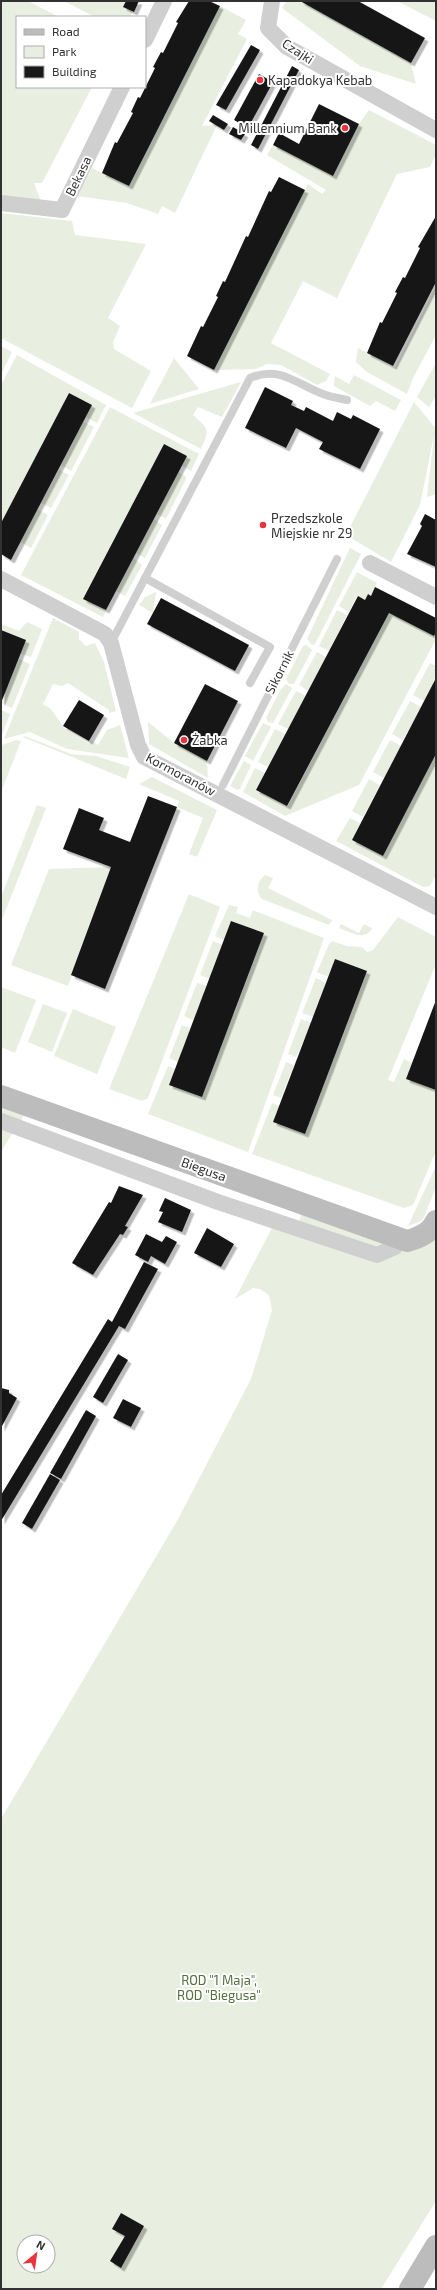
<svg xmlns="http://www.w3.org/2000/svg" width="437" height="2290" font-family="'Exo 2',sans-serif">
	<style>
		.green { fill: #e8eee0; fill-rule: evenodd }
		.building { fill: #191919; filter: url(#shadow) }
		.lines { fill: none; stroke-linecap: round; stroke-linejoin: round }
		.lane { stroke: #cfcfcf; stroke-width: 8 }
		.street { stroke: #cfcfcf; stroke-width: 16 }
		.secondary { stroke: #bcbcbc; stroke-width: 22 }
		.poi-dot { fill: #e9343d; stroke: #fff; stroke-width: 1.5 }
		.labels { text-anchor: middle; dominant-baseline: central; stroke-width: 4; stroke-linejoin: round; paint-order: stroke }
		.street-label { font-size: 13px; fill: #323232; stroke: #fff }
		.poi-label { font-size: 13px; fill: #323232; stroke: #fff; text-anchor: start }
		.park-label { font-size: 13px; fill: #546f3d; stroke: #fff }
	</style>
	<defs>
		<filter id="shadow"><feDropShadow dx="3.5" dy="3.5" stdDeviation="0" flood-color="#0004"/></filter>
	</defs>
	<rect width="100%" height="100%" fill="#fff"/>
	<g class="green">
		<polygon points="1,1 28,1 59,17 17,17 17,87 92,87 42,183 34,183 43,207 1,203"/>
		<polygon points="64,1 138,1 130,17 95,17"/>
		<polygon points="287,1 300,1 411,63 416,84 360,66 282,8"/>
		<polygon points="397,1 436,1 436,21"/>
		<polygon points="220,6 246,20 238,34 247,39 202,126 217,125 175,213 162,206 158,214 127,203 77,196 92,168 129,186"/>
		<polygon points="369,110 436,145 436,154 430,167 397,174 337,298 303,281 271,343 330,374 326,381 317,385 281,365 267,364 256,369 214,370 308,184 322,194 326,190 267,155 273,145 333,175 359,124"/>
		<polygon points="1,213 72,221 75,235 146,244 108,318 120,326 113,342 114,349 151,371 132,408 1,338"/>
		<polygon points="436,286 436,335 413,378 407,394 367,372 356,362 358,348 395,368"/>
		<polygon points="1,346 12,352 2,372 1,371"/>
		<polygon points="17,355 106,405 97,423 86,417 92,405 69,393 1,523 1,385"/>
		<polygon points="174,358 199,389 150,404"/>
		<polygon points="436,363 436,396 429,407 417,397"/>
		<polygon points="354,375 401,400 395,411 376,401 370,406 334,386 335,376 349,384"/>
		<path d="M241,382L222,417L198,407L193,415C209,430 210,428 201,449L133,413Z"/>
		<polygon points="414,402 436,429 436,494 427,497 434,435 420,505 391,562 346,535"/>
		<polygon points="110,407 199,454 191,471 182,466 187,456 164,444 83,598 106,610 103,617 21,575"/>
		<polygon points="83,422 94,427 71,471 61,465"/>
		<polygon points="59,470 69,475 51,508 41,503"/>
		<polygon points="178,472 185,476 186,479 166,519 157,514"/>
		<polygon points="37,509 48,515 31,548 20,542"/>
		<polygon points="154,519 162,525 145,558 136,553"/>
		<polygon points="350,548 361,554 315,644 312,645 307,639"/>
		<polygon points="133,558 142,565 125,596 116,591"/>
		<polygon points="357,572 377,583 371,596 368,594 365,600 357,596 349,612 339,606"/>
		<polygon points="156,592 153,613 139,605 145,597"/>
		<polygon points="337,610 347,615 329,651 319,646"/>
		<polygon points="389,613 434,636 436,632 436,639 359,785 285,816 243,792 255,768 265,773 256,790 288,806"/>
		<polygon points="53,618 79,632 79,639 86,646 95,643 104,662 116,711 109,713 109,710 68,683 62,686 53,684 43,704 51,709 65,729 89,744 91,740 98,745 107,730 120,725 129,758 67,749 30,732 4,739"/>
		<polygon points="27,622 42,629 31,657 21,654 1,630 1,624 19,631"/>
		<polygon points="306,645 312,650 294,684 289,684 286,679 303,646"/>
		<polygon points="317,652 326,657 308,691 299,685"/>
		<polygon points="19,659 30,664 12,708 1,703"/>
		<polygon points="430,663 436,666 436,678 424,701 413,695"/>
		<polygon points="286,684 292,688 291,690 273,723 268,722 266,718 281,689"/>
		<polygon points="296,691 306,696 288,729 278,724"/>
		<polygon points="410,701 421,707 403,740 392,734"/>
		<polygon points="1,710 10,714 1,737"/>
		<polygon points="148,722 174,743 207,761 208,778 149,744"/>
		<polygon points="263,723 271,727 253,761 245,756"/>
		<polygon points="275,729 285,734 268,767 258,762"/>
		<polygon points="25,736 71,754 96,756 130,767 126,779 23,737"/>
		<polygon points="16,740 21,741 1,792 1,747 2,745"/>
		<polygon points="390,740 401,746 384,778 373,772"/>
		<polygon points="436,754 436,874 430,886 423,887 336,841 350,818 360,823 352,840 383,856"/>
		<polygon points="244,761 251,765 240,789 237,790 230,786"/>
		<polygon points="152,777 217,810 197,857 189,854 203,818 177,807 179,801 139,784"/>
		<polygon points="369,779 380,785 363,817 352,811"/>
		<polygon points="37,805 46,808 1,922 1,897"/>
		<polygon points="111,867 68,986 11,965 49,869"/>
		<path d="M265,875L273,878L268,888L332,920L329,925L262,899C255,891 257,882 265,875Z"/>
		<polygon points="189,894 220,907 148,1098 142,1101 109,1089"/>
		<polygon points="229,905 238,907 236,913 250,918 253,910 324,938 248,1152 148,1114 168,1066 175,1069 169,1085 232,1015 234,1015 264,933 232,921 224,940 215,936"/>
		<polygon points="398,917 436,937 436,964 388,1080 394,1082 404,1059 412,1063 406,1079 436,1090 436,1151 413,1205 404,1208 252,1154 272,1103 279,1106 273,1122 305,1134 367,972 335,959 328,977 317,972 329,944 332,941 347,946 362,947 367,952 373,950"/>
		<path d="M341,924L359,933L364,924L372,928C365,942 350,932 339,928Z"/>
		<polygon points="213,941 223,945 210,979 200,975"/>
		<polygon points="316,978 326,983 313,1017 302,1013"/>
		<polygon points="197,983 208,986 193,1020 184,1016"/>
		<polygon points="1,987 36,1000 15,1053 1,1047"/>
		<polygon points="43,1004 67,1013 52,1052 28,1042"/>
		<polygon points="73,1009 116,1027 97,1074 54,1056"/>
		<polygon points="301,1019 312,1023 296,1057 288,1054"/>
		<polygon points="182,1025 190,1028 178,1062 169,1058"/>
		<polygon points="286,1062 294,1065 281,1098 273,1095"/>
		<polygon points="1,1104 25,1113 18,1127 1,1121"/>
		<polygon points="1,1125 13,1132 1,1152"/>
		<polygon points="436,1166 436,1187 424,1217 421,1221 408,1226"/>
		<path d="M304,1204L399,1238L436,1221V2201L381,2289H1V1819L177,1521L251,1379L272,1310L269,1295L260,1289L253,1288L235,1299L275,1222L297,1229ZM24,2242H48V2266H24Z"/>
	</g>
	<g class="building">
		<polygon points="126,1 139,1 134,12 123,7"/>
		<polygon points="189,1 209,1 220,6 129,186 102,173 115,142 117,143 133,113 131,112 138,97 140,98 155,68 153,67 161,52 163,53 178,23 176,22"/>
		<polygon points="300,1 358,1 425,38 411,63"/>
		<polygon points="251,45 260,50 226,110 216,105"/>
		<polygon points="292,66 299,70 258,149 251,145"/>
		<polygon points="259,74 273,82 248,128 234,120"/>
		<polygon points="319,104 359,124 333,176 273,145 279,133 299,144"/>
		<polygon points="213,115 228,124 224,130 209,121"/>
		<polygon points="233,127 245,134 241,140 229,134"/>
		<polygon points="279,177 305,190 214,370 187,356 201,326 203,327 218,297 216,296 223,281 225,282 246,236 248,237 269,191 271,192"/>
		<polygon points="436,216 436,282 393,366 367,353 380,322 382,323 397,293 395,292 403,277 405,278 420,248 418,247"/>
		<polygon points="265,387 293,401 291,405 304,411 306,407 333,421 337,412 351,419 353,415 380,429 360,469 319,449 323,442 296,428 286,448 245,428"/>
		<polygon points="69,393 92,405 11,560 1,554 1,523"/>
		<polygon points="164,444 187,456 106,610 83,599"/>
		<polygon points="425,514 436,520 436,567 407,554 422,526 420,524"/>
		<polygon points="375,587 436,618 436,632 434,636 389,613 287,806 256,790 358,596 365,600 368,594 371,596"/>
		<polygon points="161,598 249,645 235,671 147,624"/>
		<polygon points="1,630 26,640 1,703"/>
		<polygon points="436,678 436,754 383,856 352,840"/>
		<polygon points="205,684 238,701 207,761 174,743"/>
		<polygon points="79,700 104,715 89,741 63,726"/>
		<polygon points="148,796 177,807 105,989 71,975 111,867 63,849 79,808 104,818 99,830 130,842"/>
		<polygon points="231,921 264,933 202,1097 169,1085"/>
		<polygon points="335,959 367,971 305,1134 273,1122"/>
		<polygon points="436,1000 436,1090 406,1079"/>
		<polygon points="119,1186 143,1195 125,1226 128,1227 123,1235 120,1234 93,1275 72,1263 109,1202 111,1203"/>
		<polygon points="165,1198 191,1210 182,1232 158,1222 163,1212 159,1211"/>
		<polygon points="207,1228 234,1244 221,1267 194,1253"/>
		<polygon points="146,1234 162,1242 166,1236 177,1242 165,1264 151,1256 148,1262 135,1255"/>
		<polygon points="144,1262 158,1269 125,1329 119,1326 1,1521 1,1495 108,1319 112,1322"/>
		<polygon points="118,1354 128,1360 103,1403 93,1397"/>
		<polygon points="1,1388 9,1390 9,1393 17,1398 1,1428"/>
		<polygon points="123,1399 141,1408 131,1427 113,1418"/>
		<polygon points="86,1410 96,1416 61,1479 50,1473"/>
		<polygon points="50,1474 60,1480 32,1529 22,1523"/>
		<polygon points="121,2213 144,2226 121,2268 110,2261 125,2236 112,2229"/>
	</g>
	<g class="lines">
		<g class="lane">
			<polyline points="145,578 270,647 250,683"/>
			<path d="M111,643L250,378C280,365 296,384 323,394C330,397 339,398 347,400"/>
			<polyline points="223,785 337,559"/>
		</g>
		<g class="street">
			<polyline points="272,1 268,28 287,47 436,130"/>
			<polyline points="145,40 164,1"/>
			<polyline points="1,203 62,210 122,87"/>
			<polyline points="370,563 436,597"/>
			<polyline points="1,579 105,634 111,643 138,745 144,757 436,907"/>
			<polyline points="1,1121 218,1202 377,1255 395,1247 399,1238"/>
		</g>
		<g class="secondary">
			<path d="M1,1096L407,1241C419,1238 431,1233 436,1221"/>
			<polyline points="410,2289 436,2246"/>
		</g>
	</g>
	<g class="poi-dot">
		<circle cx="260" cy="80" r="4"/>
		<circle cx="345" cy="128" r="4"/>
		<circle cx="263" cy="525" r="4"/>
		<circle cx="184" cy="740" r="4"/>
	</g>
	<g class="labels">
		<g class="street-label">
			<text transform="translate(298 51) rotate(33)">Czajki</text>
			<text transform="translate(78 176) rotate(-64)">Bekasa</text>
			<text transform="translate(279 672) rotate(-63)">Sikornik</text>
			<text transform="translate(181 774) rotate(28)">Kormoranów</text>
			<text transform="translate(204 1169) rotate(20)">Biegusa</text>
		</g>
		<g class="poi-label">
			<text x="268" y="80">Kapadokya Kebab</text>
			<text x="337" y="128" text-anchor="end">Millennium Bank</text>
			<text x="271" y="518">Przedszkole<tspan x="271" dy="15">Miejskie nr 29</tspan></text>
			<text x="192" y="740">Żabka</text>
		</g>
		<g class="park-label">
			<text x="219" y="1980">ROD "1 Maja",<tspan x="219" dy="15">ROD "Biegusa"</tspan></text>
		</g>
	</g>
	<rect width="437" height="2290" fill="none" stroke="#323232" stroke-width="4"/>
	<rect x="16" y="16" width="130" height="72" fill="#ffffff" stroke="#adadad"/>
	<rect x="24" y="29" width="20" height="6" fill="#bcbcbc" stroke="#adadad"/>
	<text x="52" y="36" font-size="12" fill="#323232">Road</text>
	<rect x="24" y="46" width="20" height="12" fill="#e8eee0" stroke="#adadad"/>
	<text x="52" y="56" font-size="12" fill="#323232">Park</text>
	<rect x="24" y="66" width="20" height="12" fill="#191919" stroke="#adadad"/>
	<text x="52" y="76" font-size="12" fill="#323232">Building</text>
	<g transform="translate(36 2254) rotate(29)"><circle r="19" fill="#ffffff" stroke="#adadad"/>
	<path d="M0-3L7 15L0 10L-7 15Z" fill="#e9343d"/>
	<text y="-6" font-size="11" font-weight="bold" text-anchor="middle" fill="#323232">N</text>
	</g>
</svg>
